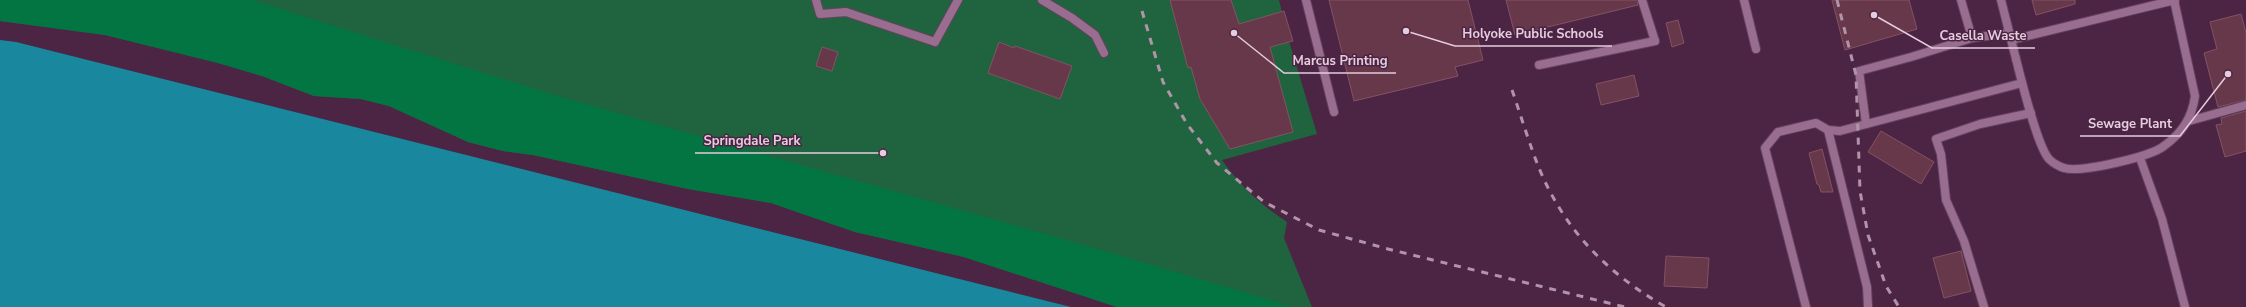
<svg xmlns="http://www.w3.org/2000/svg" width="2246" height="307" font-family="'Nunito Sans',sans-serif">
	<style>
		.green { fill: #20643f }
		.forest { fill: #027542 }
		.water { fill: #19879d }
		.building { fill: #67374a; stroke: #845265 }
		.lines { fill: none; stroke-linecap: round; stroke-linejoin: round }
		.service-casing { stroke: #63425c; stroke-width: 10 }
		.minor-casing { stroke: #63425c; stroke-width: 10 }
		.service { stroke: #996d8f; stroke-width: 8 }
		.minor { stroke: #996d8f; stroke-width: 8 }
		.rail { stroke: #b194aa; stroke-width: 3; stroke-dasharray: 7 7; stroke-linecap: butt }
		.leader { fill: none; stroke: #e5ccde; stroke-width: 1.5 }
		.callout-dot { fill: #e5ccde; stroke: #4b2543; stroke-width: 1.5 }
		.callout-label { font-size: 13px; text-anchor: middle; font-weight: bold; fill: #e5ccde; stroke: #4b2543; stroke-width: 3; stroke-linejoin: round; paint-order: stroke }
	</style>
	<rect width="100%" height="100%" fill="#4b2543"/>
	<path class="green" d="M0,0H1279L1289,41L1317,134L1222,160C1240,186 1261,205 1287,222L1284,238L1312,307H1117L964,257L855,232L771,203L688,189L533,155L503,151L468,142L389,106L361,99L314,96L262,76L218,63L105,35L0,21Z"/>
	<polygon class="forest" points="0,0 252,0 557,96 1077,243 1294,307 1117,307 964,257 855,232 771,203 688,189 533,155 503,151 468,142 389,106 361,99 314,96 262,76 218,63 105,35 0,21"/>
	<polygon class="water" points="0,40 16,42 1071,307 0,307"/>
	<g class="building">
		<polygon points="1170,0 1231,0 1239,24 1284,11 1293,41 1270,47 1293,132 1230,149 1200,99 1191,67 1188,68"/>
		<polygon points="1329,0 1468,0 1483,60 1455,67 1458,76 1354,101"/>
		<polygon points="1506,0 1637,0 1638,5 1515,35"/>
		<polygon points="1832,0 1909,0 1917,29 1845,50"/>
		<polygon points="2032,0 2075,0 2075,4 2036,15"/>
		<polygon points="2241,14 2246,33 2246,100 2218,107 2204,53 2217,49 2210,22"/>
		<polygon points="1678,20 1684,43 1672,47 1666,23"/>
		<polygon points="999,42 1014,48 1015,46 1072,66 1060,99 988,73"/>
		<polygon points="822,47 838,52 832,71 816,66"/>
		<polygon points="1634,75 1639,96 1601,105 1596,84"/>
		<polygon points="2246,111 2246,151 2225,157 2216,125 2222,124 2221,118"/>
		<polygon points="1881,131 1934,162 1921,184 1868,152"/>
		<polygon points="1822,149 1833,192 1821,192 1819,185 1817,184 1809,153"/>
		<polygon points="1961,251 1971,291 1944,298 1933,258"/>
		<polygon points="1666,256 1709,258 1707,288 1664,286"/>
	</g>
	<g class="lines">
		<defs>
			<g id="service">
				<polyline points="816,0 820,14 846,12 935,42"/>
				<polyline points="1042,0 1072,18 1095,35 1104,53"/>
				<polyline points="1744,0 1756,49"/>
				<polyline points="1972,38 2009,33"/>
				<polyline points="2011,40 2175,0"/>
				<path d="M2016,59C2021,78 2038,150 2050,160C2053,163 2060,167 2064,168C2080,173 2150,157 2164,146C2182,133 2192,118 2195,96L2174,0"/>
				<polyline points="1539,65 1655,41"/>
				<polyline points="2189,121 2246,105"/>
				<polyline points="1866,124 1859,71 1911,57 1972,38 1961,0"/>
				<polyline points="1828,130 1867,287 1868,307"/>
				<polyline points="2140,158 2162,219 2185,307"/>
				<polyline points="1806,307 1765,148 1778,132 1816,123 1828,130 1840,131 2022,83"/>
				<polyline points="1984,307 1964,241 1946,200 1941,154 1936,139 1980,124 2031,113"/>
			</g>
			<g id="minor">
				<polyline points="1306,0 1334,112"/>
				<polyline points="1642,0 1655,41"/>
				<polyline points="2001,0 2016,59"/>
				<polyline points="935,42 958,0"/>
			</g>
		</defs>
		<use href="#service" class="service-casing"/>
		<use href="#minor" class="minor-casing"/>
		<use href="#service" class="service"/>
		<use href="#minor" class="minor"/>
		<g class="rail">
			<polyline points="1837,0 1856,75 1860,191 1868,235 1886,286 1899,307"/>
			<polyline points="1142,11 1163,82 1187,124 1217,163 1264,202 1319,230 1388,249 1625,307"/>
			<path d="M1512,90C1521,116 1529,143 1539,168C1565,231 1608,274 1666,307"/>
		</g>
	</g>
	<path class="leader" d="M1406 31L1455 46H1612M1874 15L1932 48H2035M1234 33L1284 73H1396M2228 74L2180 136H2080M883 153L808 153H695"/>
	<g class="callout-dot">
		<circle cx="1406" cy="31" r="4"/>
		<circle cx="1874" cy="15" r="4"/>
		<circle cx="1234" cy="33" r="4"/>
		<circle cx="2228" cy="74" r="4"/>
		<circle cx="883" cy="153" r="4"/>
	</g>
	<g class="callout-label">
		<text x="1533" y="38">Holyoke Public Schools</text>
		<text x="1983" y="40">Casella Waste</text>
		<text x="1340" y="65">Marcus Printing</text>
		<text x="2130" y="128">Sewage Plant</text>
		<text x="752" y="145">Springdale Park</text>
	</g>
</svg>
